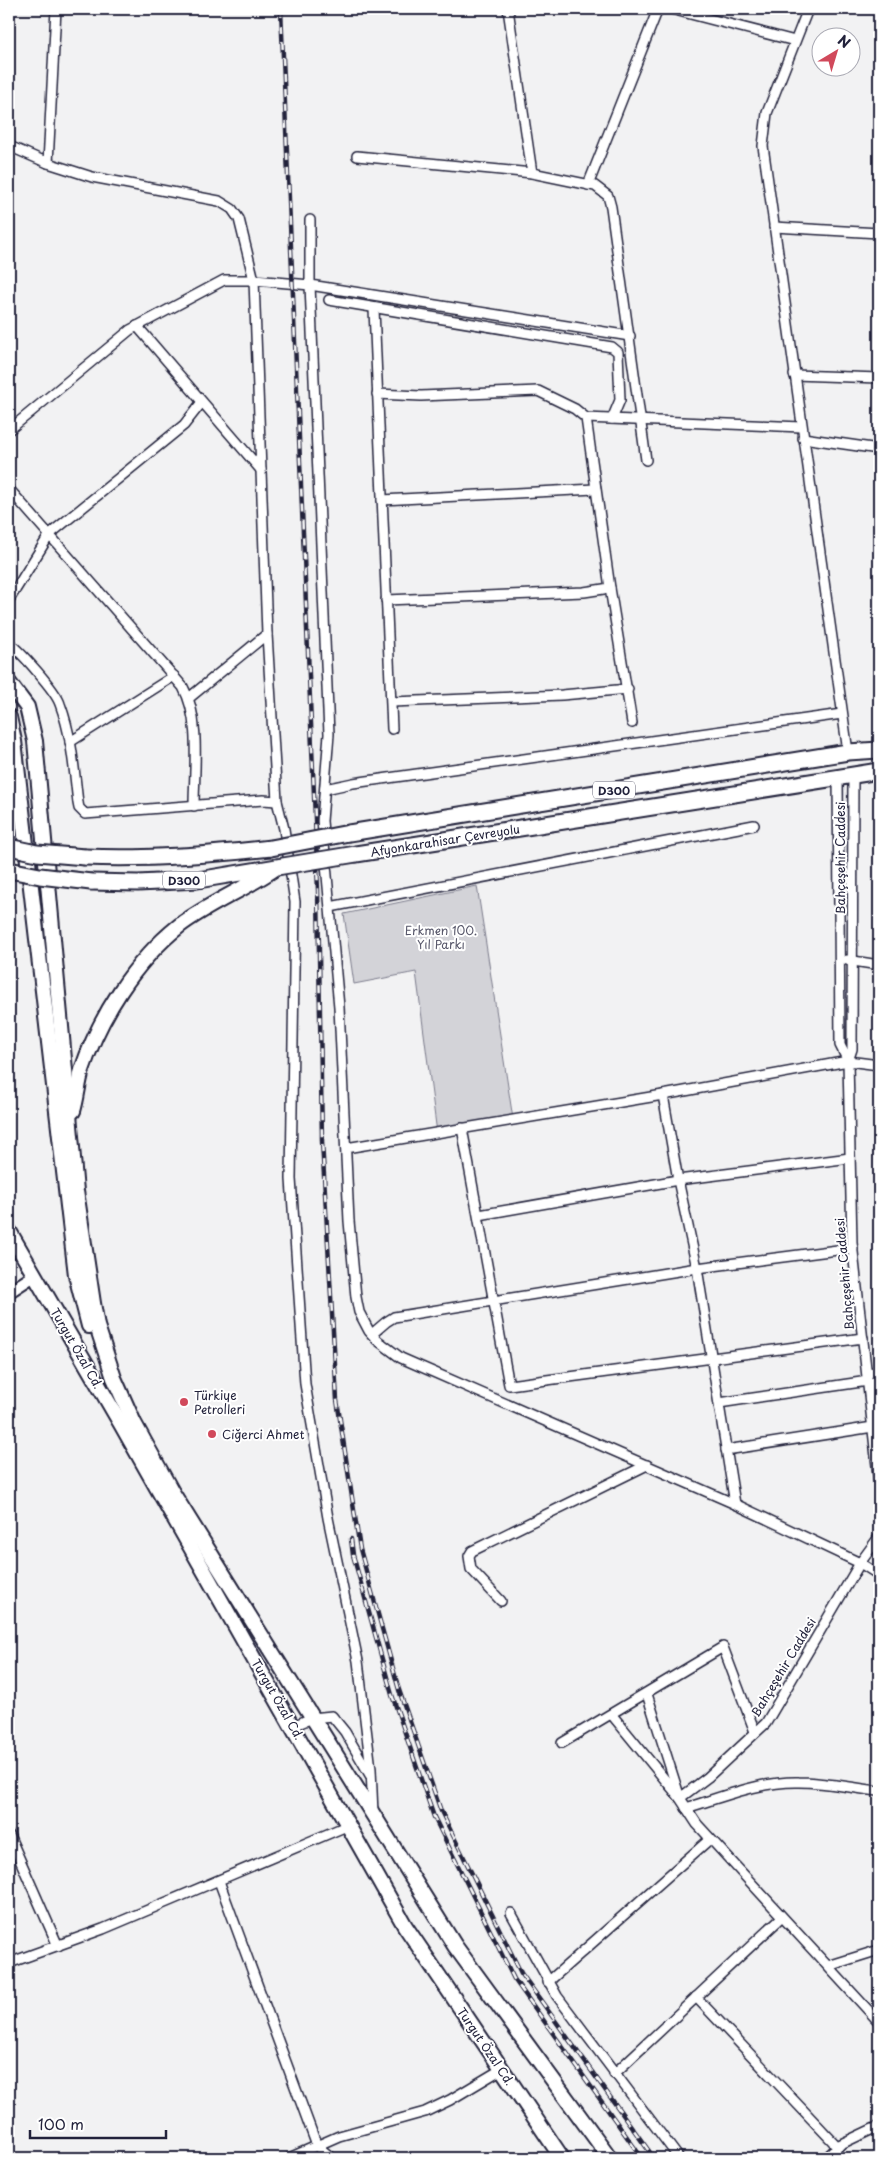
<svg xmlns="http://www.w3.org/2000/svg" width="888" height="2167" font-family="'Playpen Sans',sans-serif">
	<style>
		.green { fill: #d3d3d8; stroke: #7a7a8a }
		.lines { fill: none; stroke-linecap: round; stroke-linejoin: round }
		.minor-casing { stroke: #22223b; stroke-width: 12 }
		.tertiary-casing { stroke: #22223b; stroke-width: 15 }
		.primary-casing { stroke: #22223b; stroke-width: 18 }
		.trunk-casing { stroke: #22223b; stroke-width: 19 }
		.minor { stroke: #fff; stroke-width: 9 }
		.tertiary { stroke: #fff; stroke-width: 11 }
		.primary { stroke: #fff; stroke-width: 14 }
		.trunk { stroke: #fff; stroke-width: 15 }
		.rail-casing { stroke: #22223b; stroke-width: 4.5 }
		.rail { stroke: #fff; stroke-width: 2.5; stroke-dasharray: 8; stroke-linecap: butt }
		.trunk-bridge-casing { stroke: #22223b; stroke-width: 19; stroke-linecap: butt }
		.trunk-bridge { stroke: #fff; stroke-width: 15 }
		.poi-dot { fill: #d1495b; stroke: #fff; stroke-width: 2 }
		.labels { text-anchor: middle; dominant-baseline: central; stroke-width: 4; stroke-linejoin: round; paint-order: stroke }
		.shield { fill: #fff; stroke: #646476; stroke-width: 1 }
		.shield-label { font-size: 11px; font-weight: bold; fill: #22223b }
		.street-label { font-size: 12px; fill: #22223b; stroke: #fff }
		.park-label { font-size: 12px; fill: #57576a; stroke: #fff }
		.poi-label { font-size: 12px; fill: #22223b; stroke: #fff; text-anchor: start }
	</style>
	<rect width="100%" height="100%" fill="#f2f2f3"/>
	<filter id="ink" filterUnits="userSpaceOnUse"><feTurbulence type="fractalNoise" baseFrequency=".02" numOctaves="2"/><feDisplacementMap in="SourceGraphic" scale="10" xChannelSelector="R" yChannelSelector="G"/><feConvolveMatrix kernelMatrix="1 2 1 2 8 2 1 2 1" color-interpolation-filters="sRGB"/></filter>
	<g filter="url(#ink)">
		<polygon class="green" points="477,886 513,1119 437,1133 416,972 354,984 344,914"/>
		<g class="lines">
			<defs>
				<g id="minor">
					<polyline points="508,9 532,173"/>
					<polyline points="671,9 795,41"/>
					<polyline points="808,9 767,113 763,146 848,752"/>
					<path d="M9,146L48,163L92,177L219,201L232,209L239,219L254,280L267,634L277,801L263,800L85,814L79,808L78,803C74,769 72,736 60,704C56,691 21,652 9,643"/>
					<polyline points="357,156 532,173 595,186 608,196 611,207 646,460"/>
					<polyline points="48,163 56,9"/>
					<polyline points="588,185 658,9"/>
					<polyline points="310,220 310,285 329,734 322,821 339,1007 349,1221 356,1297 359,1312 369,1331 377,1340 401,1358 735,1504"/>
					<polyline points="774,227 879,233"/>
					<polyline points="329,300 612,347 618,352 620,400 612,419"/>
					<polyline points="374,309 392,729"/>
					<polyline points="137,326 261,470"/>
					<polyline points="794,375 879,378"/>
					<polyline points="377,394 421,396 538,391 575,409 586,418 801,427"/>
					<polyline points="586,418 610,588 632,723"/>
					<polyline points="9,430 130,330 224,280 254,280 310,285 630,336"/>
					<polyline points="803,438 879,449"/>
					<path d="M9,489L183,687C201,719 194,770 194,806"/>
					<polyline points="382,500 595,489"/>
					<polyline points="9,600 50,534 184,425 202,402"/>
					<polyline points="386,600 584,592 610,588"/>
					<polyline points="189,698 267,634"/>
					<polyline points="392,702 562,695 628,689"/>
					<polyline points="70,742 174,676"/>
					<polyline points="853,775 852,1049 848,1061 852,1243 879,1484"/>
					<polyline points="838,776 840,1045 848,1061"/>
					<polyline points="325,789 353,783 842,714"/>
					<polyline points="277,801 284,829 295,902 291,1179 305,1384 328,1518 358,1661 371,1769 373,1813"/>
					<polyline points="330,907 754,825"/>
					<polyline points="847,960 879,965"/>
					<polyline points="663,1095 678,1180 697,1268 735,1504 860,1563 879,1575"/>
					<polyline points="462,1128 509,1385 863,1338"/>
					<polyline points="346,1148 663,1095 848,1061 879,1065"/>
					<polyline points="479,1215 678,1180 850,1158"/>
					<polyline points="372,1334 386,1322 394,1317 697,1268 853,1248"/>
					<polyline points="867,1372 879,1373"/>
					<polyline points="719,1403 868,1381"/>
					<polyline points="726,1450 873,1427"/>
					<polyline points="501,1601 471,1569 469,1556 472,1551 647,1465"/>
					<polyline points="647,1694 680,1798 708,1777 766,1723 860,1563 879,1537"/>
					<polyline points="612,1715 680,1798 697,1824 879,2022"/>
					<polyline points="293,1726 312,1718 332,1716 345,1732 370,1775"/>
					<polyline points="562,1743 723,1647 755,1732"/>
					<path d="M686,1808C722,1797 761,1781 799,1782C825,1782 853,1788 879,1791"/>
					<polyline points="9,1835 58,1946"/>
					<polyline points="219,1881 317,2146 332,2158"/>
					<polyline points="511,1913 557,1996 679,2158"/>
					<polyline points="9,1963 103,1929 349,1825"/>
					<polyline points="828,1966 879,1950"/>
					<polyline points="548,1982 710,1839"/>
					<polyline points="696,1997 838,2147"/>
					<polyline points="614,2074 782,1917"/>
					<polyline points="289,2158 339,2136 425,2112 450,2100 502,2069"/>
					<polyline points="826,2158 841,2144 879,2126"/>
				</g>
				<polyline id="tertiary" points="9,1292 35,1275"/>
				<g id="primary">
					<polyline points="9,683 27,707 35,741 76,1191 93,1303 97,1326 114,1378 134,1423 172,1492 455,1946 610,2158"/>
					<polyline points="9,717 14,741 76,1275 89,1326"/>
					<path d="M73,1111C77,1098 78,1083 82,1070C100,1016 134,962 179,926C209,903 246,889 277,867"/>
					<polyline points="9,1231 121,1424 405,1926 562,2158"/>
				</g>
				<g id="trunk">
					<polyline points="349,833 848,752 879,750"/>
					<polyline points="356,854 879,771"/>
					<path d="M85,857C148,860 209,855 271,848"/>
					<polyline points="91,882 138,883 198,880 277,867"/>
				</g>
			</defs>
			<use href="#minor" class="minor-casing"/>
			<use href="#tertiary" class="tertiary-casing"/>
			<use href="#primary" class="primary-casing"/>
			<use href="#trunk" class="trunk-casing"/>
			<use href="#minor" class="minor"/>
			<use href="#tertiary" class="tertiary"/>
			<use href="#primary" class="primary"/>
			<use href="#trunk" class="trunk"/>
			<defs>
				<g id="rail">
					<polyline points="281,9 318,890 322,1141 337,1400 360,1549 399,1690 441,1811 521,1973 654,2158"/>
					<polyline points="351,1539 353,1555 392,1695 434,1817 514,1979 642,2158"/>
				</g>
			</defs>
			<use href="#rail" class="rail-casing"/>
			<use href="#rail" class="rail"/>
			<defs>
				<g id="trunk-bridge">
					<polyline points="9,847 37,853 85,857"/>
					<polyline points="271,848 349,833"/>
					<polyline points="277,867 356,854"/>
					<polyline points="9,870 40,876 91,882"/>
				</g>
			</defs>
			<use href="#trunk-bridge" class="trunk-bridge-casing"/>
			<use href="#trunk-bridge" class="trunk-bridge"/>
		</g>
	</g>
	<g class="poi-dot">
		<circle cx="184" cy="1402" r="5"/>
		<circle cx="212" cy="1434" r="5"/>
	</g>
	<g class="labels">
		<g class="shield">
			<rect x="593" y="781.5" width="42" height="17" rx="4"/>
			<rect x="163" y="871.5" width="42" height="17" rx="4"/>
		</g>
		<g class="shield-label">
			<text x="614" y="790">D300</text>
			<text x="184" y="880">D300</text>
		</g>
		<g class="street-label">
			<text transform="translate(445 840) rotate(-9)">Afyonkarahisar Çevreyolu</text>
			<text transform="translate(840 858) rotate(-90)">Bahçeşehir Caddesi</text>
			<text transform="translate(844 1274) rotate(-95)">Bahçeşehir Caddesi</text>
			<text transform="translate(77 1348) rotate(60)">Turgut Özal Cd.</text>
			<text transform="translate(783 1667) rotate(-59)">Bahçeşehir Caddesi</text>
			<text transform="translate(278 1699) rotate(60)">Turgut Özal Cd.</text>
			<text transform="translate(486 2046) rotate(56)">Turgut Özal Cd.</text>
		</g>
		<g class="park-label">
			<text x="441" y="930">Erkmen 100.<tspan x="441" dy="14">Yıl Parkı</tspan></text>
		</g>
		<g class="poi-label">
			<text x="194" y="1395">Türkiye<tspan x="194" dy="14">Petrolleri</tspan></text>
			<text x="222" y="1434">Ciğerci Ahmet</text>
		</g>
	</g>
	<rect width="888" height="2167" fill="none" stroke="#fff" stroke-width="30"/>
	<rect x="15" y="15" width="858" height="2137" fill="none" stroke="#22223b" stroke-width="2" filter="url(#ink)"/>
	<g transform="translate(836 52) rotate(38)"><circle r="24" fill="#ffffff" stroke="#a7a7b1"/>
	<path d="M0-4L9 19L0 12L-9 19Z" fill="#d1495b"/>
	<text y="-8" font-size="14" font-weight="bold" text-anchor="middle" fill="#22223b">N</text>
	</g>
	<path d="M30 2130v8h136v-8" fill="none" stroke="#22223b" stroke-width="2.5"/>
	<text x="38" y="2130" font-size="15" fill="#22223b" stroke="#ffffff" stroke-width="4" paint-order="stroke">100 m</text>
</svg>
